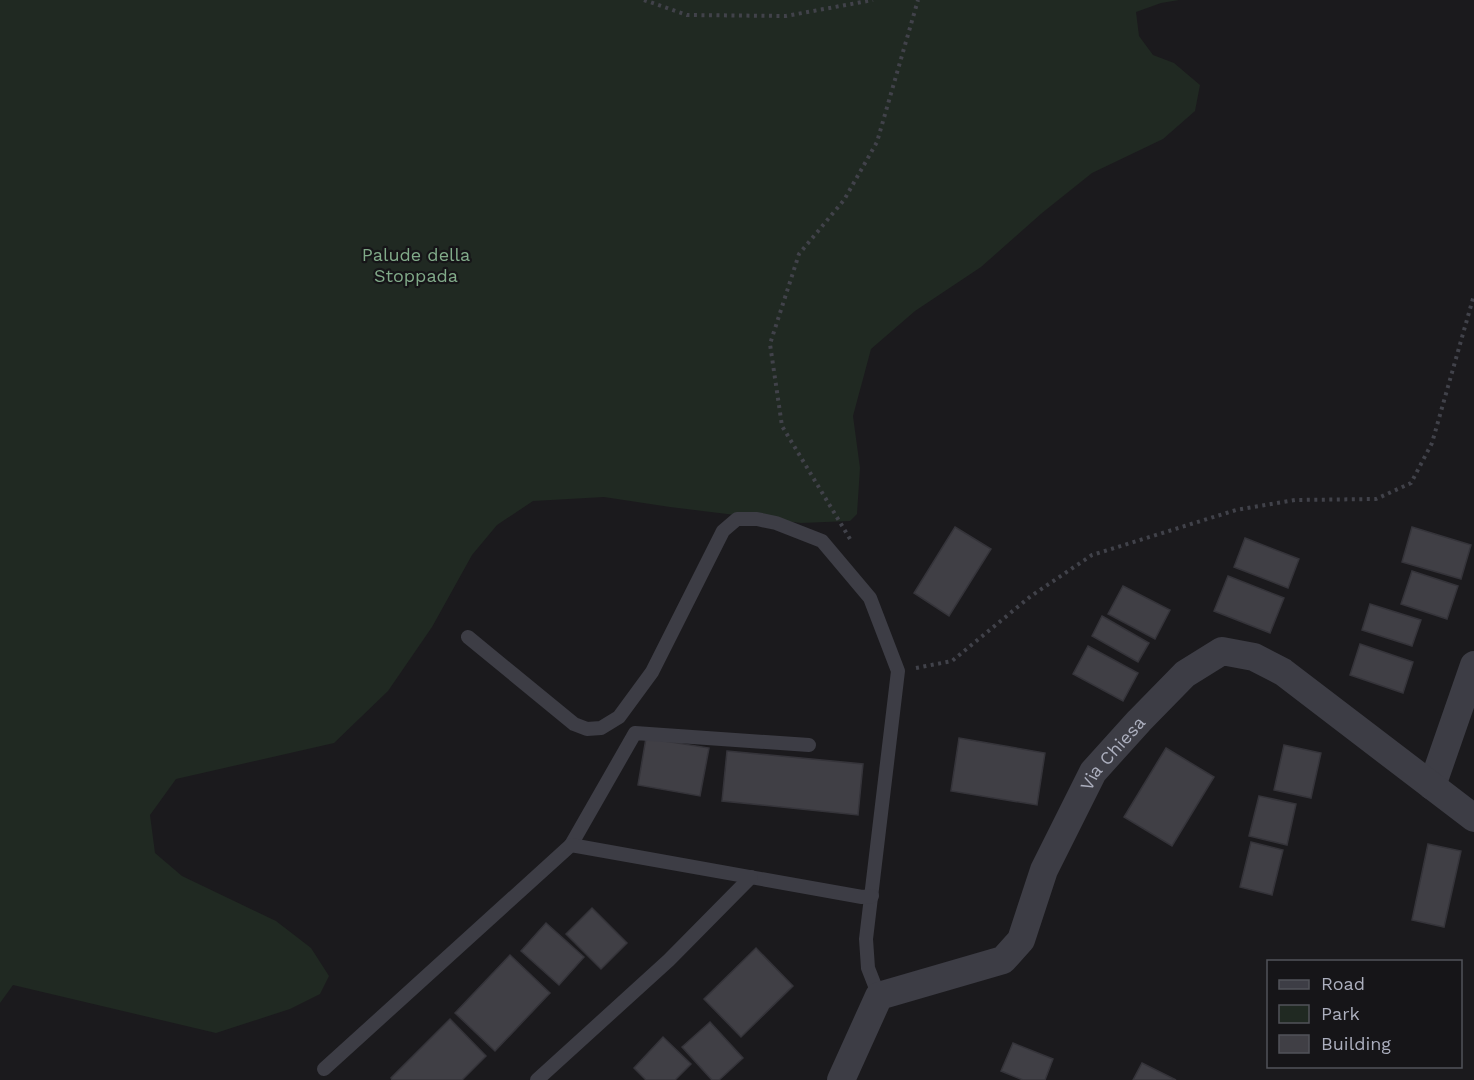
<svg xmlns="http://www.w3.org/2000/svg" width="1474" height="1080" font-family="'Work Sans',sans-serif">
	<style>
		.green { fill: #202922 }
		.building { fill: #403f45; stroke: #35343a; stroke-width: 1.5 }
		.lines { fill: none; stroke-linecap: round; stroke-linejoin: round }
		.path { stroke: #41424a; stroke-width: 4; stroke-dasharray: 3 4.5; stroke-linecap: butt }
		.service { stroke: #3d3d45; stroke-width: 14 }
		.minor { stroke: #3d3d45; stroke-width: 28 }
		.labels { text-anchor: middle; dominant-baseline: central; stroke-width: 4.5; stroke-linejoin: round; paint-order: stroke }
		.park-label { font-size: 18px; fill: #81aa89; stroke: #161518 }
		.street-label { font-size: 18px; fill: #acafbe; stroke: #161518 }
	</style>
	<rect width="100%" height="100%" fill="#1b1a1d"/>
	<polygon class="green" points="0,0 1179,0 1161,3 1136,12 1139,36 1153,55 1174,63 1200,85 1195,111 1163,139 1092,173 1042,213 981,267 915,311 871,349 853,416 860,468 857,514 850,521 801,523 670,507 604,497 533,501 497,525 472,555 432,627 388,691 334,743 176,779 150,815 155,853 182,876 276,921 311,948 329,976 320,994 290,1009 216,1033 13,985 0,1003"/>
	<g class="building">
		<polygon points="955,527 991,549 949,616 914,593"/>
		<polygon points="1412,527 1471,545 1461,579 1402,562"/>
		<polygon points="1245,538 1299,559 1288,588 1234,567"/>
		<polygon points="1412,571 1458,586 1447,619 1401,604"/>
		<polygon points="1228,576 1284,598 1270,633 1214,611"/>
		<polygon points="1123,586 1170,610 1155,639 1108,614"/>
		<polygon points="1370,604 1421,620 1412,646 1362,630"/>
		<polygon points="1102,616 1149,643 1138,662 1092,636"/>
		<polygon points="1360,644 1413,662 1403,693 1350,675"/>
		<polygon points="1088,646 1138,673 1123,701 1073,674"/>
		<polygon points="646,738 709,748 700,796 638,785"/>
		<polygon points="959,738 1045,753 1037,805 951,791"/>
		<polygon points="1284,745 1321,753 1311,798 1274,790"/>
		<polygon points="1166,748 1214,777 1172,846 1124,817"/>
		<polygon points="727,751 863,764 858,815 722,801"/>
		<polygon points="1259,796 1296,804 1287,845 1249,836"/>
		<polygon points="1251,842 1283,850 1272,895 1240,887"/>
		<polygon points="1428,844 1461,851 1444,927 1412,920"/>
		<polygon points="592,908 627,943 601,969 566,934"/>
		<polygon points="546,923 584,957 559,985 521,951"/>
		<polygon points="756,948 793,986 741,1037 704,999"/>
		<polygon points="510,955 550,993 495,1051 455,1013"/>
		<polygon points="450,1019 486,1056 462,1080 392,1080 391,1078"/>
		<polygon points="710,1022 743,1058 719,1080 712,1080 682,1047"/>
		<polygon points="663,1037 691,1064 675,1080 646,1080 634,1068"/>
		<polygon points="1013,1043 1053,1059 1045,1080 1023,1080 1001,1071"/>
		<polygon points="1142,1063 1176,1080 1133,1080"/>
	</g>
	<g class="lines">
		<g class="path">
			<polyline points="644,0 687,15 786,16 873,0"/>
			<polyline points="850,539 782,426 770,344 799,254 844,200 877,142 918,0"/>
			<polyline points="916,668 952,661 1031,596 1092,555 1236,510 1295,500 1376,499 1411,483 1432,443 1474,295"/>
		</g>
		<g class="service">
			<polyline points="468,637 574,724 587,729 601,728 619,717 652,672 723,531 737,519 757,519 776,523 822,541 870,598 898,671 866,939 868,968 879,996"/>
			<polyline points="571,845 635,733 809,745"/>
			<polyline points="324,1069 571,845 862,897 872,896"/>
			<polyline points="537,1080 669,960 751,877"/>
		</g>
		<g class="minor">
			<polyline points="1432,786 1474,665"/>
			<path id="s1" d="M841,1080L879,996L1003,960L1021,940L1044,870L1093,772L1139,721L1185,674L1222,651L1254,657L1283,672L1474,818"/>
		</g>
	</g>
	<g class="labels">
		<g class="park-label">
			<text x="416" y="254">Palude della<tspan x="416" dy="21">Stoppada</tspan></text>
		</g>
		<g class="street-label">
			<text stroke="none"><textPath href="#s1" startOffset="458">Via Chiesa</textPath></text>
		</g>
	</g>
	<rect x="1267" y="960" width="195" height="108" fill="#161518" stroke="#52535a" stroke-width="1.5"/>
	<rect x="1279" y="980" width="30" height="9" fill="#3d3d45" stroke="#52535a" stroke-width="1.5"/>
	<text x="1321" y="990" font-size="18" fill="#acafbe">Road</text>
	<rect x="1279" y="1005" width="30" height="18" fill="#202922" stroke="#52535a" stroke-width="1.5"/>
	<text x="1321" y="1020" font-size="18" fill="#acafbe">Park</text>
	<rect x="1279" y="1035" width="30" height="18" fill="#403f45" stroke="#52535a" stroke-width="1.5"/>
	<text x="1321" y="1050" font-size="18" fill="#acafbe">Building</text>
</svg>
